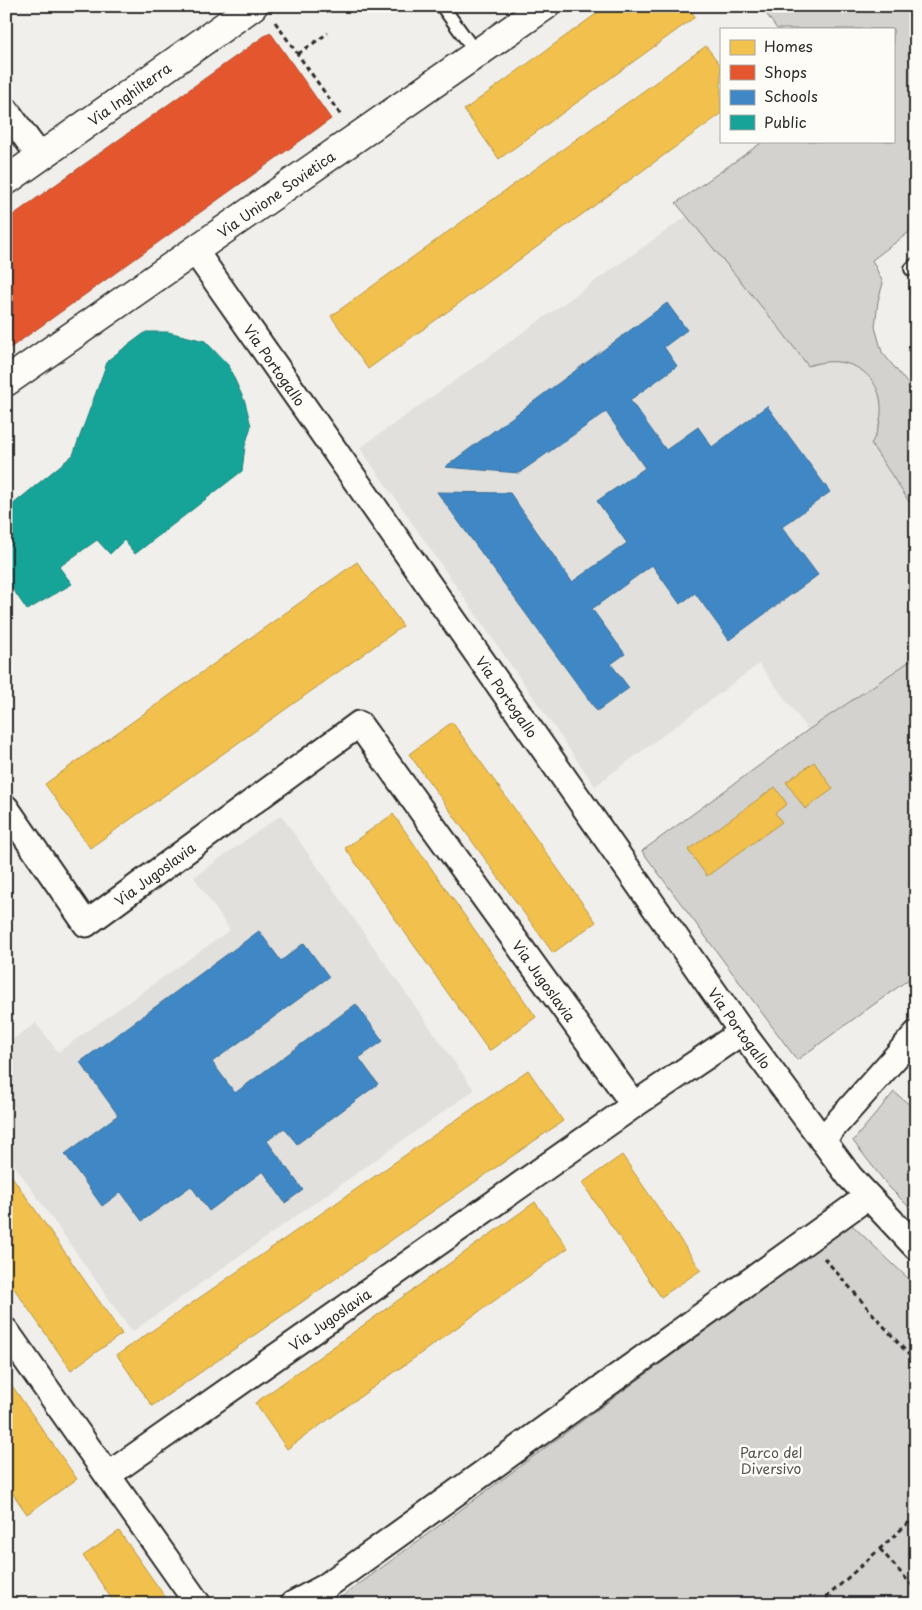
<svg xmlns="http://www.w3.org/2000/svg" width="922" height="1610" font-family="'Playpen Sans',sans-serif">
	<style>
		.built { fill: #e1e0dc }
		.green { fill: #d3d2cf; stroke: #7f7e7d }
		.homes { fill: #f2c14e; stroke: #b69444 }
		.shops { fill: #e4572e; stroke: #ac4a2d }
		.schools { fill: #3f88c5; stroke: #396c97 }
		.public { fill: #17a398; stroke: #1d7f77 }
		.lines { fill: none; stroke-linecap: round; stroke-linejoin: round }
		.service-casing { stroke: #2b2b2b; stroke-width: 16 }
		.minor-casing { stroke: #2b2b2b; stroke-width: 29 }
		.secondary-casing { stroke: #2b2b2b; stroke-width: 31 }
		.path { stroke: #2b2b2b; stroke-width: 3; stroke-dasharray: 5 4; stroke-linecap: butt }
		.service { stroke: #fdfcf7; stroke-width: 12 }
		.minor { stroke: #fdfcf7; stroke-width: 25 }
		.secondary { stroke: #fdfcf7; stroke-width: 28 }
		.labels { text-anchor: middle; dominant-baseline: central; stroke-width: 5; stroke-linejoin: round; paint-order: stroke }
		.street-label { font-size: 14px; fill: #2b2b2b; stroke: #fdfcf7 }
		.park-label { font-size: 14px; fill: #555554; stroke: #fdfcf7 }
	</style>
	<rect width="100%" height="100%" fill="#f0efeb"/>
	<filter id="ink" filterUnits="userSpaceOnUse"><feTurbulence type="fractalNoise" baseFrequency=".02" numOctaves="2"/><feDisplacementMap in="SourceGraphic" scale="10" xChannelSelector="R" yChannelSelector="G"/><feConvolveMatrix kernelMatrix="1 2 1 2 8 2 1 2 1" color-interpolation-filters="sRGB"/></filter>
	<g filter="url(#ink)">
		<g class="built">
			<polygon points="687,216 780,329 808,366 832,361 844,362 856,367 866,374 874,384 879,395 882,408 881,420 877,433 871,444 916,512 916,657 808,730 759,664 595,786 360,448"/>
			<polygon points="281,815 474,1090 132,1332 6,1153 6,1044 36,1023 58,1052 230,930 194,877"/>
		</g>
		<g class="green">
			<path d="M761,6H916V227L872,260L883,283L878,301L875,327L882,352L916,394V512L871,444C900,394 863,347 808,366L780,329L676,203L764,141H893V29H777Z"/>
			<polygon points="916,657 916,974 797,1060 642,851 808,730"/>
			<polygon points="894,1092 916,1110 916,1214 888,1186 853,1141"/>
			<polygon points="851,1224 916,1286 916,1604 332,1604"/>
		</g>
		<g class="homes">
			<polygon points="607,6 688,6 695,17 499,159 464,110"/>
			<polygon points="706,46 721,66 721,114 368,369 331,316"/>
			<polygon points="357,562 403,626 90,848 45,784"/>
			<polygon points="452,722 596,922 553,953 409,754"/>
			<polygon points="814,762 833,789 805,809 786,782"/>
			<polygon points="775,787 787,804 775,813 782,822 707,876 688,850"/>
			<polygon points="393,814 536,1017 489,1051 345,848"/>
			<polygon points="528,1070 563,1121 152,1406 117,1355"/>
			<polygon points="622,1155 701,1270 661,1297 582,1183"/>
			<polygon points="6,1168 122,1334 71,1370 6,1277"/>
			<polygon points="535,1202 568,1248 287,1449 255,1403"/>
			<polygon points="6,1377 77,1479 27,1514 6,1484"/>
			<polygon points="119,1531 170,1604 115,1604 83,1556"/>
		</g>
		<polygon class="shops" points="270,32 331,119 6,351 6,220"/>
		<g class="schools">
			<polygon points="667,303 687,330 664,347 677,366 630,400 666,450 698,427 712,447 767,406 830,492 782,527 818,575 729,640 695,593 680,604 652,565 592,609 625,654 611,664 629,688 597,711 437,492 510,493 572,582 627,543 597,501 645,468 606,412 519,473 445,467"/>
			<polygon points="259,931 281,961 304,943 329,977 212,1062 235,1093 356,1004 383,1041 359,1058 378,1084 297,1144 284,1128 267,1141 303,1190 285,1203 263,1171 209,1211 191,1186 142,1221 121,1192 102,1206 65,1154 118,1115 80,1062"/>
		</g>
		<polygon class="public" points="146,332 168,332 205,341 228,365 245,402 251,426 245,446 242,471 135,554 124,540 110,554 97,540 59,567 72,584 27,610 6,579 6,510 73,455 108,360"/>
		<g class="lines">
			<defs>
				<g id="service">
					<polyline points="442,6 477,54"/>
					<polyline points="911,269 916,264"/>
				</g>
				<g id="minor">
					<polyline points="6,110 40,157"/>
					<path id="s1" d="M195,251L742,1032L850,1177L916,1247"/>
					<path id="s2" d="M6,808L86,924L359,724L634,1105"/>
					<polyline points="822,1140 916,1034"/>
					<polyline points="6,1331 198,1604"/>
					<path id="s3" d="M108,1475L634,1105L742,1032"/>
					<polyline points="293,1604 325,1587 867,1197"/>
				</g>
				<g id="secondary">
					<path id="s4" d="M6,181L253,6"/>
					<path id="s5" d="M6,382L545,6"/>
				</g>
			</defs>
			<use href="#service" class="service-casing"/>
			<use href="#minor" class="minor-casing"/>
			<use href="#secondary" class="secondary-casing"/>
			<g class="path">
				<polyline points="275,22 342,117"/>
				<polyline points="298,54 328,33"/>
				<polyline points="824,1258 916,1363"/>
				<polyline points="880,1549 916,1590"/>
				<polyline points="819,1604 916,1516"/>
			</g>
			<use href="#service" class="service"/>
			<use href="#minor" class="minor"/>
			<use href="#secondary" class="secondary"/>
		</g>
	</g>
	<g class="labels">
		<g class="street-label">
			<text stroke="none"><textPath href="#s4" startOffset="151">Via Inghilterra</textPath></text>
			<text stroke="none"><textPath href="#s5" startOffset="329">Via Unione Sovietica</textPath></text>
			<text stroke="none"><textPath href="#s1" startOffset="139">Via Portogallo</textPath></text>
			<text stroke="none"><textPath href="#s1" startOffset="544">Via Portogallo</textPath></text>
			<text stroke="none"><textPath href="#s2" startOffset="226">Via Jugoslavia</textPath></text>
			<text stroke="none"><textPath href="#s2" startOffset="796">Via Jugoslavia</textPath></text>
			<text stroke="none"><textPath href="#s1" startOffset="949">Via Portogallo</textPath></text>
			<text stroke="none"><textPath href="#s3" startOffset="271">Via Jugoslavia</textPath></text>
		</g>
		<g class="park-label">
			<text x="771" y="1452">Parco del<tspan x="771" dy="16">Diversivo</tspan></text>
		</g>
	</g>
	<rect width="922" height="1610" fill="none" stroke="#fdfcf7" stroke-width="25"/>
	<rect x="12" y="12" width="897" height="1585" fill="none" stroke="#2b2b2b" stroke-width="2" filter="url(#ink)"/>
	<rect x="720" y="28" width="175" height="115" fill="#fdfcf7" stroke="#a9a8a5"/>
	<rect x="730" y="40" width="25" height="15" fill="#f2c14e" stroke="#a9a8a5"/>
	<text x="764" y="52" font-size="15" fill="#2b2b2b">Homes</text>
	<rect x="730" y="65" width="25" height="15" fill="#e4572e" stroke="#a9a8a5"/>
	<text x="764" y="78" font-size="15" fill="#2b2b2b">Shops</text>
	<rect x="730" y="90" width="25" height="15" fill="#3f88c5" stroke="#a9a8a5"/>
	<text x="764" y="102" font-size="15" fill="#2b2b2b">Schools</text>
	<rect x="730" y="115" width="25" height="15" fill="#17a398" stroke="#a9a8a5"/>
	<text x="764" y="128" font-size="15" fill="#2b2b2b">Public</text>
</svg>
